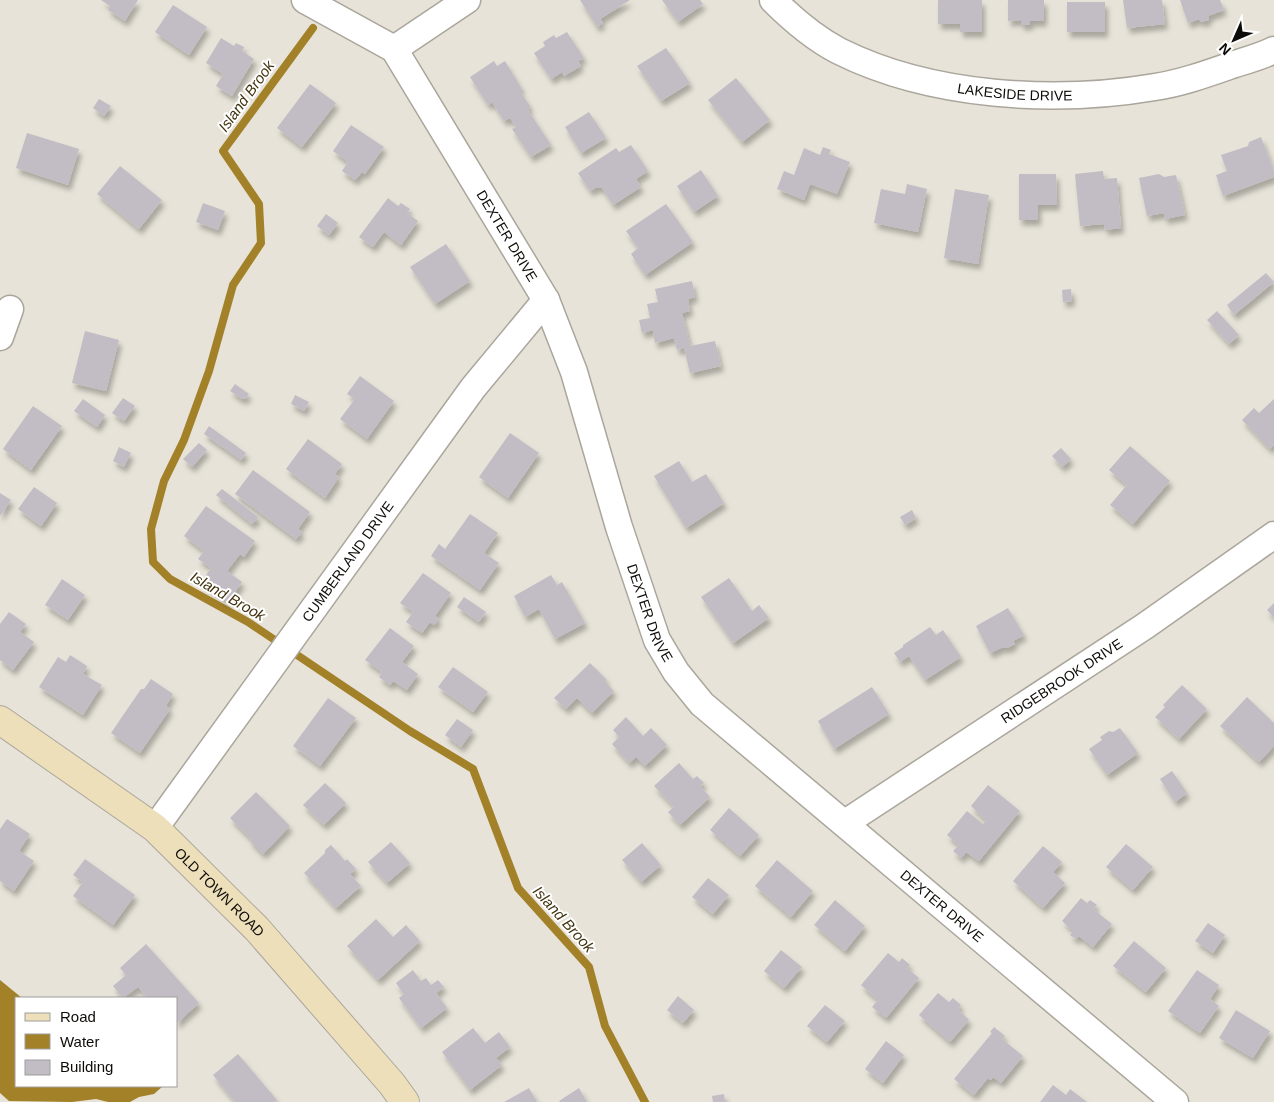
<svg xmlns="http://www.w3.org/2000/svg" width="1274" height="1102" font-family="Arial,sans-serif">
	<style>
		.water { fill: #a38129 }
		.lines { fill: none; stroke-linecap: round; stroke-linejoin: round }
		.stream { stroke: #a38129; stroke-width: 8 }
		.building { fill: #c2bcc5; filter: url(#shadow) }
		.minor-casing { stroke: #aba69c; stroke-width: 29 }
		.secondary-casing { stroke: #aba69c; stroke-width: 30 }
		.minor { stroke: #fff; stroke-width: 26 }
		.secondary { stroke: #ecdfba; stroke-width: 28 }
		.labels { text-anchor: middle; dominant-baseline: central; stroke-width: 4; stroke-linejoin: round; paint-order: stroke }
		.street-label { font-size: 14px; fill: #0e0c09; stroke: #fff }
		.water-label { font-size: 15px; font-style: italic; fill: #42330e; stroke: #fff }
	</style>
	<defs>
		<filter id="shadow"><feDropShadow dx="3" dy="5.5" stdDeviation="2.5" flood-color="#0004"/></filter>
	</defs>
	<rect width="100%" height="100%" fill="#e7e3d8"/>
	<polygon class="water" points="0,980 22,998 16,998 16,1086 163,1086 154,1094 139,1097 130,1102 108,1102 96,1099 72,1102 9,1101 0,1093"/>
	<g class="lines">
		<polyline class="stream" points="313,28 223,151 259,204 261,243 233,285 209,371 184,440 164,481 151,529 153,562 170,579 248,622 410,731 473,769 518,888 589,967 605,1026 645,1102"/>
	</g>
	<g class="building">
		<polygon points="101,0 138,0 125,21 108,10 110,6"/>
		<polygon points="580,0 630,0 600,19 603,23 597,27"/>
		<polygon points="662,0 700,0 703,4 678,22"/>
		<polygon points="938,0 982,0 982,32 960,32 960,24 938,24"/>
		<polygon points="1008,0 1044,0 1044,21 1030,21 1030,25 1021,25 1021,20 1008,21"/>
		<polygon points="1123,0 1162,0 1165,24 1127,28"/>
		<polygon points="1180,0 1220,0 1224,10 1208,16 1209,20 1201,22 1199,19 1188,23"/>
		<rect x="1067" y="2" width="38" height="30"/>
		<polygon points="173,5 207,27 189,55 155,32"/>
		<polygon points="567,32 584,58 578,61 581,66 564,76 562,72 551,79 534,53 545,46 543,42 554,35 556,38"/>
		<polygon points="221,38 234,46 236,43 244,47 242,51 254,59 232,96 216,86 223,74 206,63"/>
		<polygon points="666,48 690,83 661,101 637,66"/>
		<polygon points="494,61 497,66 505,61 522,89 519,90 530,106 528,110 551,145 531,157 512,129 516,127 510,118 504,121 492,102 488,105 470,77"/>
		<polygon points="736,78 770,120 742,142 708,100"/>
		<polygon points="310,84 336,103 302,147 277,128"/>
		<polygon points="99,99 111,106 104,116 93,108"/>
		<polygon points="589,112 606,138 581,153 565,127"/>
		<polygon points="351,125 384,147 365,174 362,172 355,180 342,171 348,162 333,151"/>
		<polygon points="27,133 79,149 68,185 16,168"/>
		<polygon points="1261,137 1274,171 1274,177 1223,196 1216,175 1227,171 1221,155 1248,146 1249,142"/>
		<polygon points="631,145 648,171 636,179 641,187 613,205 602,188 597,187 590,191 578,173 616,148 619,152"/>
		<polygon points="823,147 831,150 829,154 850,162 837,194 810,184 804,200 777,189 784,171 794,175 804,148 820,155"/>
		<polygon points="120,166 162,200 139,229 97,194"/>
		<polygon points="701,170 718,196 694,212 677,186"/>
		<polygon points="1103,171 1104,179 1117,178 1121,228 1105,230 1104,224 1080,226 1075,174"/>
		<polygon points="1019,174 1056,174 1057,205 1038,205 1038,220 1019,220"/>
		<polygon points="1159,174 1164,177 1176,175 1185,215 1165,219 1164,213 1147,216 1139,178"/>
		<polygon points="907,184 927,189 918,232 874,223 881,189 905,194"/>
		<polygon points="955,189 989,195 978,264 944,258"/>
		<polygon points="388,198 398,206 401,203 410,209 407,213 418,221 401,245 384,232 373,247 359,237"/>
		<polygon points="203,203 225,211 218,230 196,222"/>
		<polygon points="666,204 693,242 645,275 631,254 638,248 626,231"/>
		<polygon points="326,214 338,223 329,235 317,226"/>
		<polygon points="446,244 470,281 435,304 410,267"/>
		<polygon points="1266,273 1274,282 1234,315 1227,305"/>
		<polygon points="692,281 695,297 688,299 690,311 682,313 690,346 715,341 721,366 690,373 684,348 677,350 674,338 655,343 653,330 642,333 639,320 650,318 647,304 658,302 655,289"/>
		<polygon points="1071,289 1072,301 1063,302 1062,290"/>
		<polygon points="1217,311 1239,335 1229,344 1207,320"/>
		<polygon points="85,331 119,340 106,391 72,383"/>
		<polygon points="360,376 394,401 367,439 340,419 355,399 347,394"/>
		<polygon points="235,384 249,394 246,398 242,399 230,391"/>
		<polygon points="295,395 309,402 304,411 291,404"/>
		<polygon points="123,398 135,406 124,421 112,413"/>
		<polygon points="83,399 105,415 97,427 74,411"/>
		<polygon points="1274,399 1274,445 1270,449 1242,420 1254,408 1259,413"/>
		<polygon points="33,406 62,426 31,470 3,449"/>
		<polygon points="209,426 246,453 241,460 204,434"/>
		<polygon points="510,433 539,453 508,498 479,477"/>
		<polygon points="308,439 342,464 335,474 339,477 325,498 286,469"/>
		<polygon points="199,443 207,450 192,467 183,459"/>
		<polygon points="1130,446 1170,481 1133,524 1110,505 1127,485 1109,470"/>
		<polygon points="119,447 131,453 124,467 113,461"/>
		<polygon points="1061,448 1071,459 1062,467 1052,456"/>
		<polygon points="679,461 692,482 706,474 724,503 686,528 654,476"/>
		<polygon points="253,470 310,512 298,529 302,532 296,539 235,494"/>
		<polygon points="34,487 57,503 41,526 18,509"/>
		<polygon points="222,489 257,516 258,518 252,524 216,495"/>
		<polygon points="0,493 11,500 0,516"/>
		<polygon points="206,506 255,541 244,557 240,554 227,571 242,582 228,602 201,582 211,568 198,559 204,551 184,536"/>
		<polygon points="912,510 916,518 905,525 900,517"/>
		<polygon points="470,514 498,533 484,553 499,563 480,590 431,556 439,544 445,549"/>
		<polygon points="423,573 451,593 435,616 439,619 434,625 430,622 422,633 406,622 413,612 400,603"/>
		<polygon points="551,575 557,585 562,582 585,623 555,639 539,609 525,617 514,596"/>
		<polygon points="729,578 752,611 759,605 769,618 733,643 701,597"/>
		<polygon points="62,579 85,595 68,620 45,605"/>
		<polygon points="464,597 486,612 479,622 457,607"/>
		<polygon points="1274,603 1274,618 1267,610"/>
		<polygon points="1008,608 1024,635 1013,641 1015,644 1007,648 1003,647 990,653 976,626"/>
		<polygon points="9,612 26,624 20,632 34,642 13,670 0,660 0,624"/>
		<polygon points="930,627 936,635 943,630 961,657 925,680 909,656 900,662 894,653 903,647 903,645"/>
		<polygon points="390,628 414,646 402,662 418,674 407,690 393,681 390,685 379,677 382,672 365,660"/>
		<polygon points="70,655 87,666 83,674 102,685 83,715 39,687 58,657 66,662"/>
		<polygon points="590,663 607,680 605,682 614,691 592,713 577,698 566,709 554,698"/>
		<polygon points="453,667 488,692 473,712 438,687"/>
		<polygon points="151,679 173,694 166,706 170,709 140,753 111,733 141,689 144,689"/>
		<polygon points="1182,685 1207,709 1179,739 1155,717 1165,707 1163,705"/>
		<polygon points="872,687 889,714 834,749 818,721"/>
		<polygon points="1247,697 1274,723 1274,746 1259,762 1220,726"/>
		<polygon points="328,698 356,718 320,766 293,746"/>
		<polygon points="626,717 643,736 651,728 667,745 645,766 636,757 629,763 612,744 619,737 613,730"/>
		<polygon points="457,719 473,730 461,747 445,735"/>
		<polygon points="1120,728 1138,753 1107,775 1089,749 1102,740 1100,737 1109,731 1113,732"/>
		<polygon points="679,763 693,779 697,776 704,783 700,786 710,797 680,825 668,812 674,807 654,786"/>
		<polygon points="1172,771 1187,793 1175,802 1160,779"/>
		<polygon points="325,783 346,803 324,825 303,805"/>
		<polygon points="988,785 1020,811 979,861 966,852 961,858 953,851 959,845 947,835 967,811 983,824 986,820 971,806"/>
		<polygon points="256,792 290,826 263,854 250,841 251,839 230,818"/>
		<polygon points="729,808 759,835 740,856 710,830"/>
		<polygon points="7,819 30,834 19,851 34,861 14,891 0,881 0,829"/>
		<polygon points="391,842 410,863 387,883 368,862"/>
		<polygon points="642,843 661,865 641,882 622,860"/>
		<polygon points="1126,844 1153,867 1133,890 1106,867"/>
		<polygon points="331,845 345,861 347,859 356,869 350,874 361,886 336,908 304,873 325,853 325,850"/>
		<polygon points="1043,846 1062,862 1053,872 1065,883 1043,908 1013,881"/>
		<polygon points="85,859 135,895 113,925 73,896 83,882 73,875"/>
		<polygon points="777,860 813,891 791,917 755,886"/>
		<polygon points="708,878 729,895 713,914 692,897"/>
		<polygon points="1081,898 1087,903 1090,900 1097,905 1093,909 1112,924 1093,947 1079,936 1076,939 1070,935 1073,931 1062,921"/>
		<polygon points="835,900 865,926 845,951 814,925"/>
		<polygon points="376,919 393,937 406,925 420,941 378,980 347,946"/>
		<polygon points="1208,923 1225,935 1213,953 1195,941"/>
		<polygon points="1134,941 1166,968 1146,992 1113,966"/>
		<polygon points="146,944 199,1003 176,1024 176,998 148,998 138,987 123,998 113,986 126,975 120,968"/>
		<polygon points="781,950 802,967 784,988 764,971"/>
		<polygon points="888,953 899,962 902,958 910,965 907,968 919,978 886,1018 872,1007 878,1000 861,985"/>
		<polygon points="413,970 421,981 426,978 431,985 438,980 444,987 436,993 447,1008 421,1028 399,998 404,994 396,983"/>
		<polygon points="1197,970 1219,985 1210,999 1219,1006 1200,1033 1168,1011"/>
		<polygon points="938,993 949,1002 953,998 961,1005 958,1009 969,1020 950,1042 919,1015"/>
		<polygon points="678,996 694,1010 683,1023 667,1010"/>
		<polygon points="825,1005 845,1021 827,1042 807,1026"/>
		<polygon points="1236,1010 1270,1031 1253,1058 1219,1038"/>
		<polygon points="994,1027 1005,1036 1002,1039 1023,1056 1001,1083 993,1077 991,1080 988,1078 974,1095 954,1079 992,1033 990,1032"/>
		<polygon points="473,1028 485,1043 499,1032 510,1047 496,1058 502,1065 470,1090 442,1052"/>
		<polygon points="886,1041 904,1055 883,1083 865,1069"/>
		<polygon points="238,1054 277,1100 274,1102 235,1102 213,1075"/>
		<polygon points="1053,1085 1066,1095 1070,1089 1087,1102 1040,1102"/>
		<polygon points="529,1088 537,1102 504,1102"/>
		<polygon points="579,1088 587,1102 560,1102 559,1101"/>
		<polygon points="724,1094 725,1102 713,1102 712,1096"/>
	</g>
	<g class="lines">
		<defs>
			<g id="minor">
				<path id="s1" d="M305,0L394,49L546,300L574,372L619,527L657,640L676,672L702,704L1175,1102"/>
				<path id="s2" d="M773,0C793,20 814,38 839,51C931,97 1055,104 1155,87C1182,83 1209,73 1235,64C1248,60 1262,56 1274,50"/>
				<polyline points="394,49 467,0"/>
				<polyline points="0,337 10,309"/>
				<path id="s3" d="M845,823L1145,626L1274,535"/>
				<path id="s4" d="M155,828L473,388L546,300"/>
			</g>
			<g id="secondary">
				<path id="s5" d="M0,720L155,828L257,929L392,1084L405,1102"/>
			</g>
		</defs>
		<use href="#minor" class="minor-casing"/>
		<use href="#secondary" class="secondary-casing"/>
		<use href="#minor" class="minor"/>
		<use href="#secondary" class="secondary"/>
	</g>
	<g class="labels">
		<g class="street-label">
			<text stroke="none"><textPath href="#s2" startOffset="266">LAKESIDE DRIVE</textPath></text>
			<text stroke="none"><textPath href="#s1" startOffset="320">DEXTER DRIVE</textPath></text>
			<text stroke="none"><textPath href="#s4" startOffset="329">CUMBERLAND DRIVE</textPath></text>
			<text stroke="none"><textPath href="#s1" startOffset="725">DEXTER DRIVE</textPath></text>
			<text stroke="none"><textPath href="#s3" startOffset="259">RIDGEBROOK DRIVE</textPath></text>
			<text stroke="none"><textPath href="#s5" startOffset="280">OLD TOWN ROAD</textPath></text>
			<text stroke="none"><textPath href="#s1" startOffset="1145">DEXTER DRIVE</textPath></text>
		</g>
		<g class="water-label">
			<text transform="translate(246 96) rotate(-54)">Island Brook</text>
			<text transform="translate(228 596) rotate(30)">Island Brook</text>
			<text transform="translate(564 919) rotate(48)">Island Brook</text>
		</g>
	</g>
	<rect x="15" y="997" width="162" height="90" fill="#ffffff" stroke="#9f9e9d"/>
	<rect x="25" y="1013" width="25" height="8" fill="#ecdfba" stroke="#9f9e9d"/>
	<text x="60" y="1022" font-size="15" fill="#0e0c09">Road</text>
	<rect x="25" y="1034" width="25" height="15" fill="#a38129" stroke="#9f9e9d"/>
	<text x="60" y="1047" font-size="15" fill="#0e0c09">Water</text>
	<rect x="25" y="1060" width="25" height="15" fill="#c2bcc5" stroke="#9f9e9d"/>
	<text x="60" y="1072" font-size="15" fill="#0e0c09">Building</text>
	<g transform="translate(1234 40) rotate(225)" stroke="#ffffff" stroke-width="4" paint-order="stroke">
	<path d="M0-4L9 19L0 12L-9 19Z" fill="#0e0c09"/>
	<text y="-8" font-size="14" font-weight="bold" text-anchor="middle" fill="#0e0c09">N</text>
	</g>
</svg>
